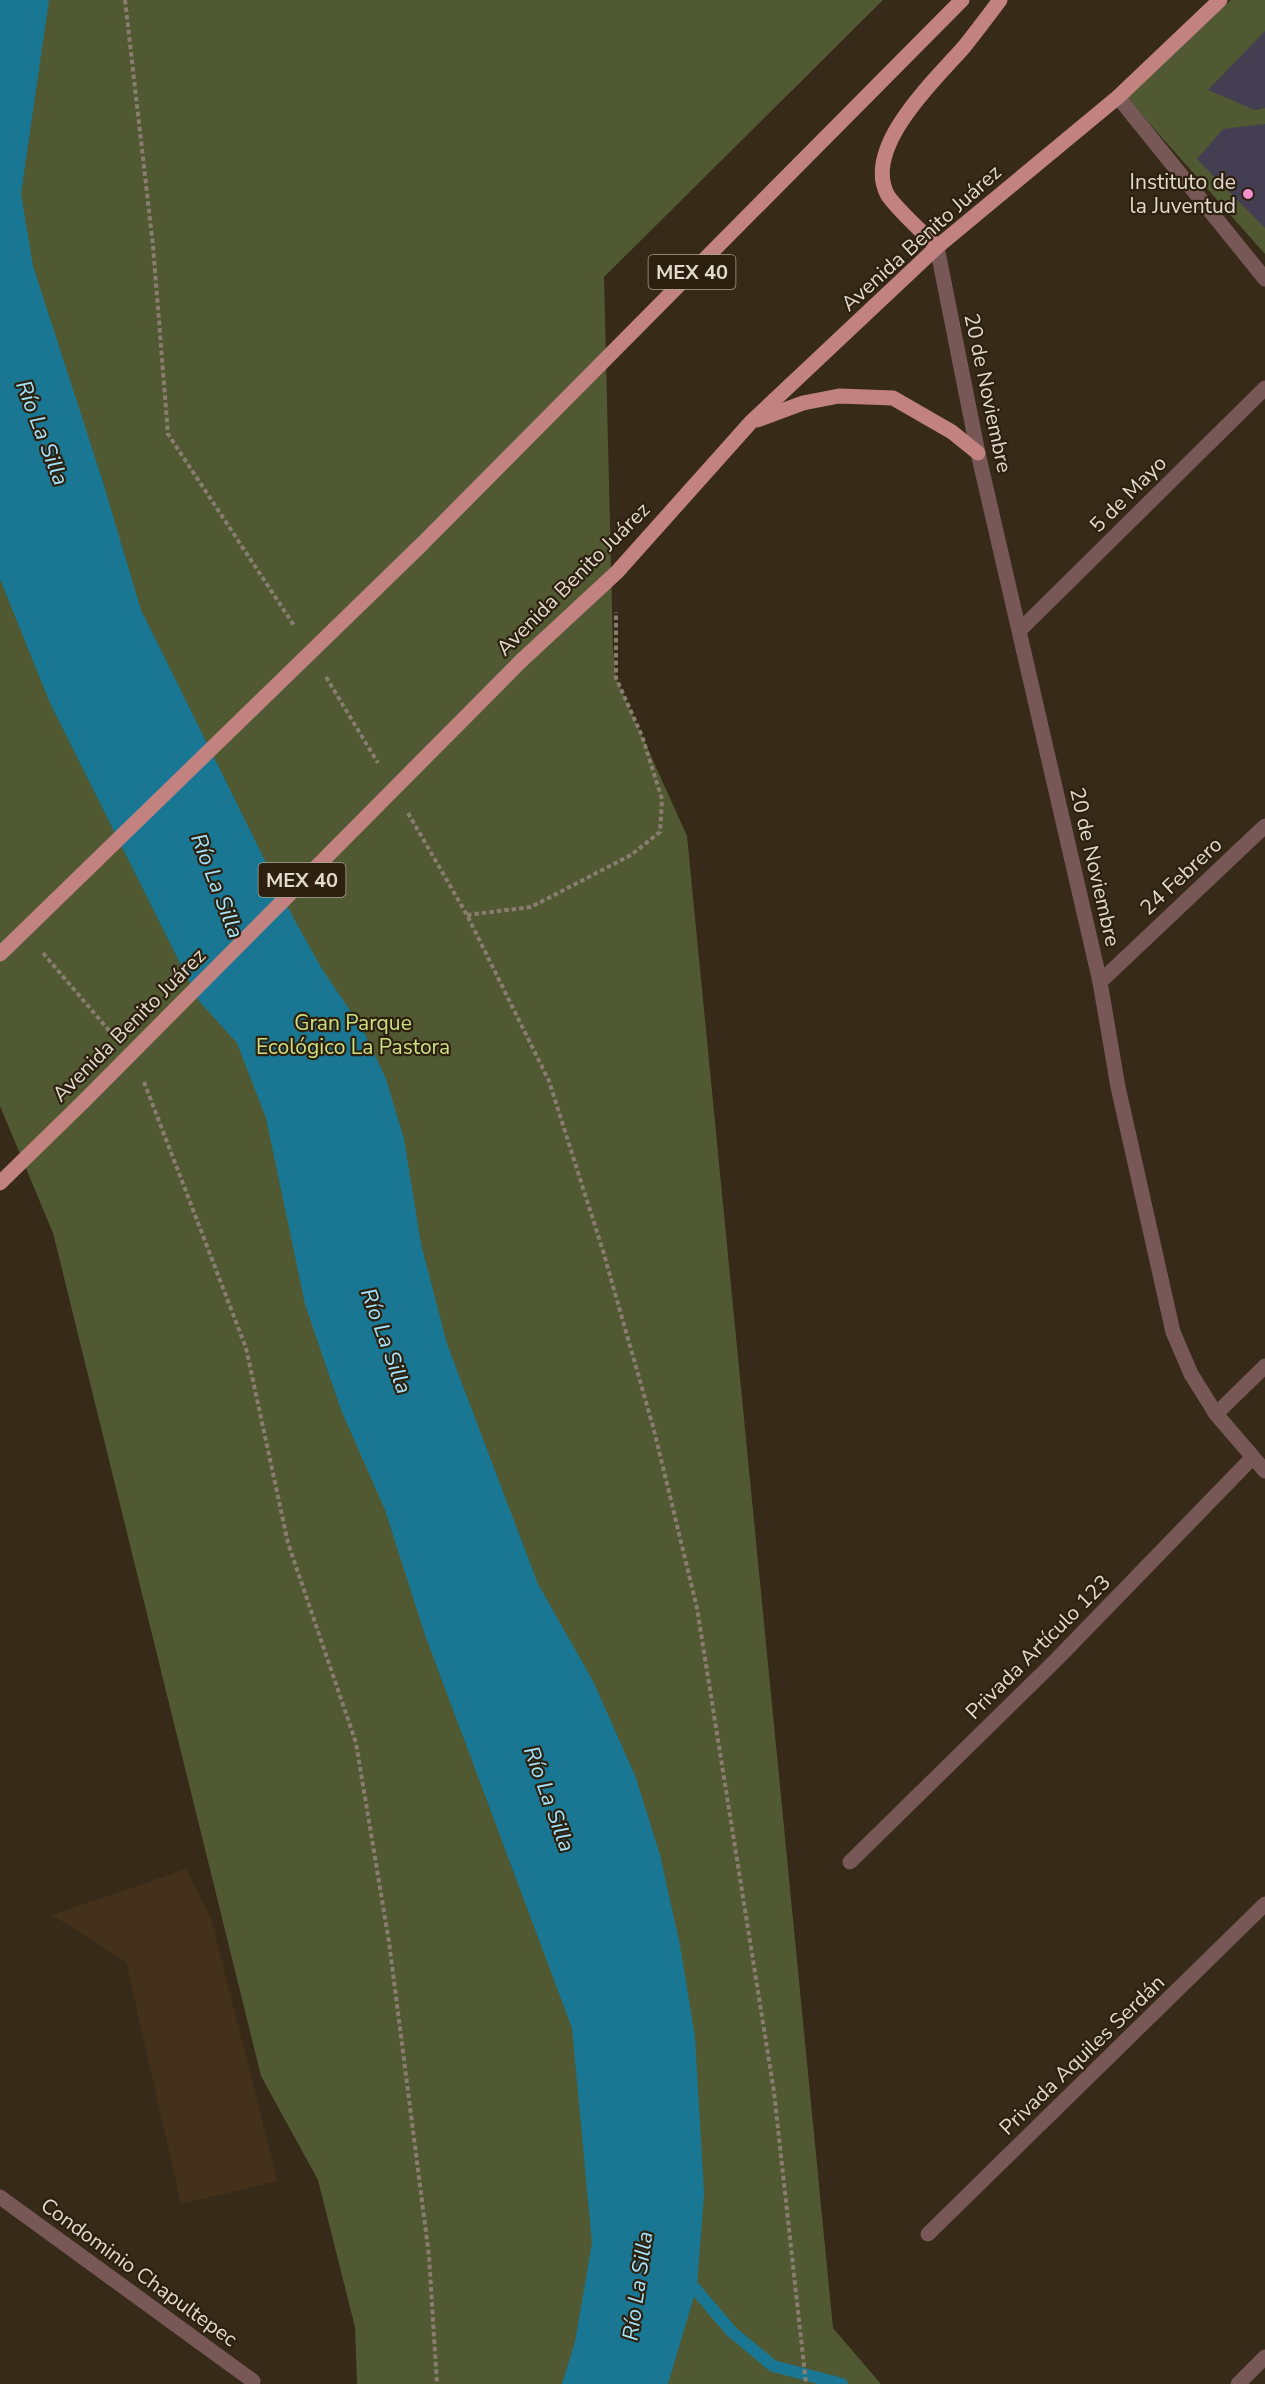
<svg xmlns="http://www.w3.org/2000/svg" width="1265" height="2384" font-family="'Nunito Sans',sans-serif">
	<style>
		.built { fill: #43311b }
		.green { fill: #505932 }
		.water { fill: #1a7793 }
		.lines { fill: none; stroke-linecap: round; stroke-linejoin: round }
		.stream { stroke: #1a7793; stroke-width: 12 }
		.building { fill: #443e52 }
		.path { stroke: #887d6e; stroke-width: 4; stroke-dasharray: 4.5 3; stroke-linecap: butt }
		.street { stroke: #775857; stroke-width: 15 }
		.primary { stroke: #c18280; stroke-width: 15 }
		.primary-bridge { stroke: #c18280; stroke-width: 15 }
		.poi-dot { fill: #f790cf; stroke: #2d200f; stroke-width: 2 }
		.labels { text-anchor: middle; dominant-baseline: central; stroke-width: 4.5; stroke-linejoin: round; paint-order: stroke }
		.shield { fill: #2d200f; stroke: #aca295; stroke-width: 1.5 }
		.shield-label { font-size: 20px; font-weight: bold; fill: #e2d9ce }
		.poi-label { font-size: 21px; fill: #e2d9ce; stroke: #2d200f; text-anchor: end }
		.street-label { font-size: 21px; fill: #e2d9ce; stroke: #2d200f }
		.park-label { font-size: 21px; fill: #cae083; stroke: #2d200f }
		.water-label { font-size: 22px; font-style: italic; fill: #a3e3fc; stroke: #2d200f }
	</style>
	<rect width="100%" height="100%" fill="#372a18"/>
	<polygon class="built" points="186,1869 211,1918 277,2181 181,2204 126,1962 52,1915"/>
	<g class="green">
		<polygon points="0,0 883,0 604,277 613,648 616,678 687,836 833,2328 881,2384 357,2384 355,2327 318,2180 261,2076 53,1233 0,1106"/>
		<polygon points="1231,0 1265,0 1265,254 1126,97"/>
	</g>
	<polygon class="water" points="0,0 49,0 21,194 33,266 101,476 141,610 294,919 322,969 362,1028 386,1079 404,1139 421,1244 447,1344 538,1584 593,1681 636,1778 660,1855 680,1945 695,2037 704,2194 697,2286 668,2384 562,2384 575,2342 592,2243 572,2028 425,1635 385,1510 341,1410 305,1304 266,1118 237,1043 199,1001 50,703 0,579"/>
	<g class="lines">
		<polyline class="stream" points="685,2277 732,2332 773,2366 842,2384"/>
	</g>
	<g class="building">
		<polygon points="1265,31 1265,108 1255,110 1208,90"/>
		<polygon points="1265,124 1265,228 1197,159 1223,129"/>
	</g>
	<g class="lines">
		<g class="path">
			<polyline points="125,0 153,246 168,434 295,627"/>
			<polyline points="326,677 378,763"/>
			<polyline points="408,813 467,915 549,1081 603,1251 654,1430 697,1608 774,2092 806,2384"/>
			<polyline points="467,915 531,907 631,855 660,832 662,799 642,736 616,678 616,612"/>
			<polyline points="43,953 112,1034"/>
			<polyline points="144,1082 246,1348 288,1543 356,1743 389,1942 429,2256 437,2384"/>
		</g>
		<g class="street">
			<polyline points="1118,97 1265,279"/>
			<polyline points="937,247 978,453 1100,982 1118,1087 1173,1332 1191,1374 1216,1414 1265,1471"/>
			<polyline points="1020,630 1265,388"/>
			<polyline points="1100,982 1265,826"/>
			<polyline points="1216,1414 1265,1366"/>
			<polyline points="850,1862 1056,1660 1252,1458"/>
			<polyline points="0,2197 253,2381"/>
			<polyline points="928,2234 1265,1904"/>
			<polyline points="1238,2384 1265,2357"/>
		</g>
		<g class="primary">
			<path d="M937,247C926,235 894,207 887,194C863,146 936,79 964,47C976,32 988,16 1000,0"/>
			<polyline points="757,420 803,403 839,396 893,398 952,432 978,453"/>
			<polyline points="422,544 962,0"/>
			<polyline points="522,660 617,572 751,422 937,247 1118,97 1220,0"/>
			<polyline points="0,1183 84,1101"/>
		</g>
		<g class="primary-bridge">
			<polyline points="0,954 422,544"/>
			<polyline points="84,1101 522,660"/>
		</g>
	</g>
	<circle class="poi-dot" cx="1248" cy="194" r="6"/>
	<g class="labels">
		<g class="shield">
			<rect x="648.5" y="255" width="87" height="34" rx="4.5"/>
			<rect x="258.5" y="863" width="87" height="34" rx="4.5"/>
		</g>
		<g class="shield-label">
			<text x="692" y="272">MEX 40</text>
			<text x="302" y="880">MEX 40</text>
		</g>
		<g class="poi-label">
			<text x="1236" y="182">Instituto de<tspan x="1236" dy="24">la Juventud</tspan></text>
		</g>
		<g class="street-label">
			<text transform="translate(921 238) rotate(-42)">Avenida Benito Juárez</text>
			<text transform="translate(988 393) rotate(78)">20 de Noviembre</text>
			<text transform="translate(1128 494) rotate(-45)">5 de Mayo</text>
			<text transform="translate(573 579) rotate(-45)">Avenida Benito Juárez</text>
			<text transform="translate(1095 867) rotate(77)">20 de Noviembre</text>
			<text transform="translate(1181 876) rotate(-43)">24 Febrero</text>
			<text transform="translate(129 1025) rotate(-45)">Avenida Benito Juárez</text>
			<text transform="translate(1038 1647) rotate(-45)">Privada Artículo 123</text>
			<text transform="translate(1082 2055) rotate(-44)">Privada Aquiles Serdán</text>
			<text transform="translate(139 2272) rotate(36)">Condominio Chapultepec</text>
		</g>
		<g class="park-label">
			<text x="353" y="1023">Gran Parque<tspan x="353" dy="24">Ecológico La Pastora</tspan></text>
		</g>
		<g class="water-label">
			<text transform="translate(42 433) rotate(69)">Río La Silla</text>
			<text transform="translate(217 886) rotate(69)">Río La Silla</text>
			<text transform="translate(386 1341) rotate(70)">Río La Silla</text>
			<text transform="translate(549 1799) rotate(70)">Río La Silla</text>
			<text transform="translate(638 2286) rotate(-82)">Río La Silla</text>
		</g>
	</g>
</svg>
